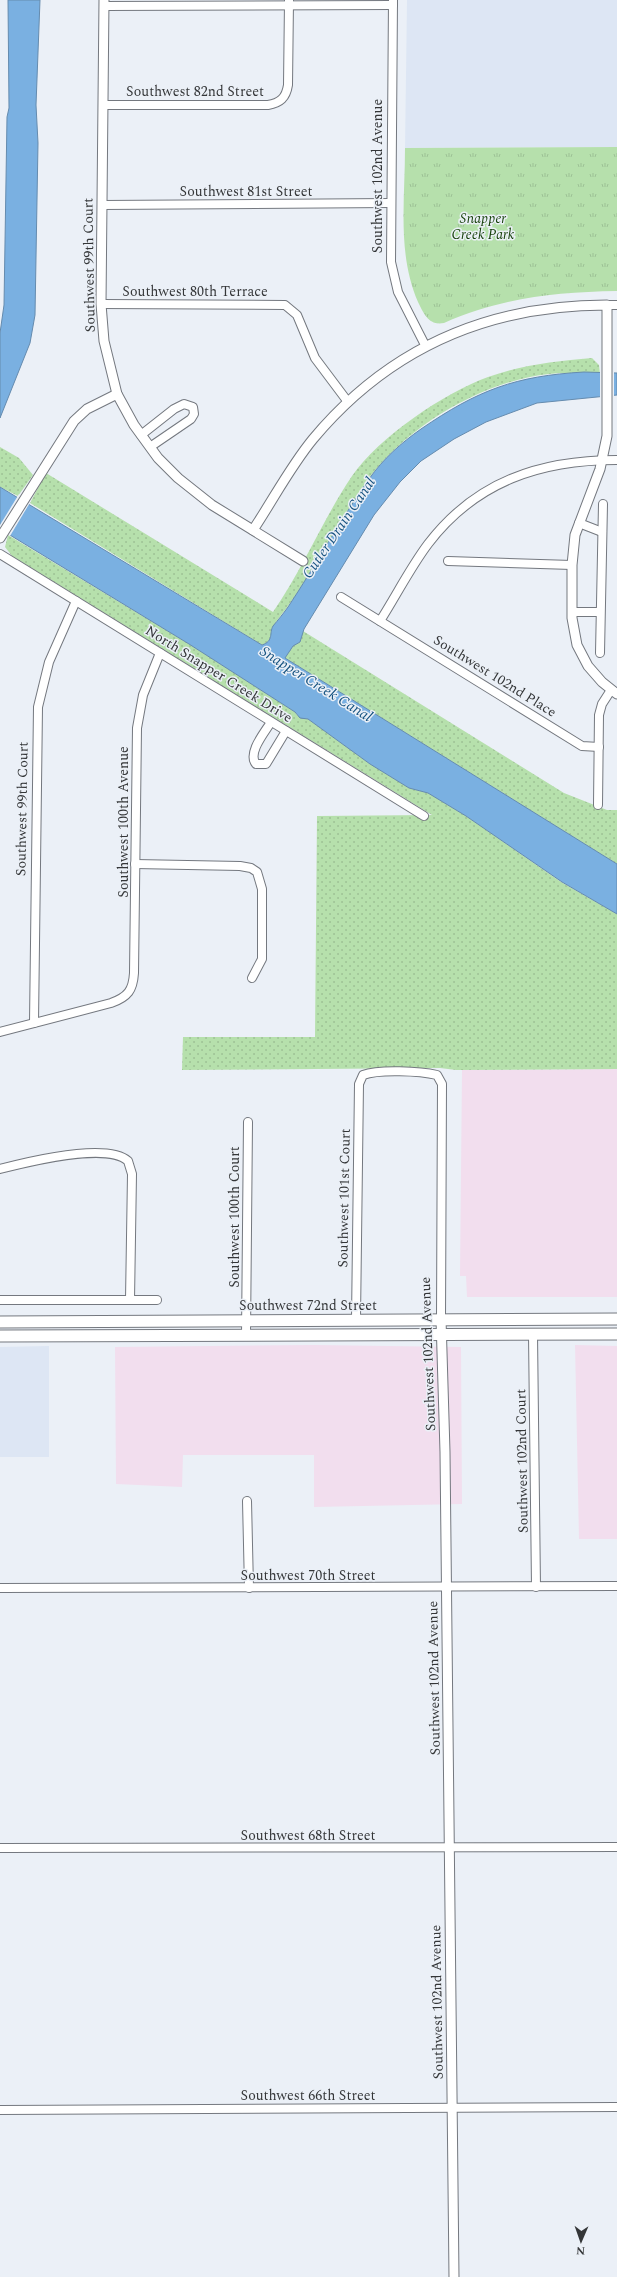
<svg xmlns="http://www.w3.org/2000/svg" width="617" height="2277" font-family="Spectral,serif">
	<style>
		.commercial { fill: #f2deee }
		.built { fill: #dde6f4 }
		.grass { fill: url(#grass-dots) }
		.park { fill: url(#park-tufts) }
		.water { fill: #7ab0e1; stroke: #658bae }
		.pier { fill: #ebf0f7 }
		.lines { fill: none; stroke-linecap: round; stroke-linejoin: round }
		.minor-casing { stroke: #74787f; stroke-width: 10 }
		.tertiary-casing { stroke: #74787f; stroke-width: 11 }
		.secondary-casing { stroke: #74787f; stroke-width: 13 }
		.minor { stroke: #fff; stroke-width: 8 }
		.tertiary { stroke: #fff; stroke-width: 9 }
		.secondary { stroke: #fff; stroke-width: 11 }
		.labels { text-anchor: middle; dominant-baseline: central; stroke-width: 3; stroke-linejoin: round; paint-order: stroke }
		.street-label { font-size: 14px; fill: #343638; stroke: #ebf0f7 }
		.park-label { font-size: 14px; font-style: italic; fill: #18430c; stroke: #ebf0f7 }
		.water-label { font-size: 15px; font-style: italic; fill: #185482; stroke: #ebf0f7 }
	</style>
	<defs>
		<pattern id="grass-dots" width="8" height="8" patternUnits="userSpaceOnUse"><rect width="8" height="8" fill="#b6e0ac"/><path d="M2 2h.1M6 6h.1" fill="none" stroke="#9dc195" stroke-width="1.8" stroke-linecap="round"/></pattern>
		<pattern id="park-tufts" width="24" height="20" patternUnits="userSpaceOnUse"><rect width="24" height="20" fill="#b6e0ac"/><path d="M3 7l-1-3M5 7V3M7 7l1-3M15 17l-1-3M17 17v-4M19 17l1-3" fill="none" stroke="#9dc195"/></pattern>
	</defs>
	<rect width="100%" height="100%" fill="#ebf0f7"/>
	<g class="commercial">
		<polygon points="617,1069 617,1297 467,1297 466,1276 460,1276 462,1070"/>
		<polygon points="314,1345 461,1347 462,1504 314,1507 314,1455 183,1455 182,1487 116,1484 115,1347"/>
		<polygon points="575,1345 617,1346 617,1539 579,1539"/>
	</g>
	<g class="built">
		<polygon points="407,0 617,0 617,147 405,148"/>
		<polygon points="49,1346 49,1457 0,1457 0,1347"/>
	</g>
	<g class="grass">
		<path d="M592,358L599,365L600,374C583,374 566,372 549,374C483,381 409,425 369,478C340,519 317,565 288,606C284,612 277,619 274,626C271,633 272,642 262,645L30,503L46,473L273,612C303,569 323,519 352,476C379,437 444,393 488,377C521,365 556,361 592,358Z"/>
		<polygon points="0,447 19,458 33,475 18,496 0,487"/>
		<polygon points="8,535 189,644 295,712 297,715 308,719 370,764 409,788 428,793 466,816 561,882 617,914 617,1069 456,1070 440,1068 182,1070 183,1037 315,1037 317,816 432,815 12,556 5,547"/>
		<polygon points="303,631 564,793 607,810 617,810 617,864 285,658 293,646 300,642"/>
	</g>
	<path class="park" d="M617,147V291C554,292 502,298 444,323C429,326 424,314 418,302C397,254 405,200 405,148Z"/>
	<g class="water">
		<polygon points="8,0 40,0 36,105 38,143 35,315 30,343 0,418 0,333 4,305 7,117 9,108"/>
		<path d="M584,372L617,373V395L537,403L486,422L454,439L421,461L400,482L374,515L304,629L300,642L293,646L285,658L617,864V914L562,882L466,816L428,793L409,788L370,764L308,719L300,718L295,712L189,644L0,529V487L262,645C274,641 269,633 273,626C278,620 283,614 288,607C316,565 340,520 369,479C383,459 401,443 421,429C478,390 515,376 584,372Z"/>
	</g>
	<g class="pier">
		<rect x="600" y="372" width="14" height="26"/>
		<polygon points="19,494 31,501 10,536 0,530 0,525"/>
	</g>
	<g class="lines">
		<defs>
			<g id="minor">
				<polyline points="393,0 391,262 398,292 425,345"/>
				<polyline points="104,6 393,5"/>
				<path d="M103,105H268C280,103 286,98 288,85L289,1"/>
				<polyline points="102,205 391,203"/>
				<polyline points="101,304 285,305 297,315 315,358 348,402"/>
				<polyline points="607,305 617,305"/>
				<polyline points="141,435 174,409 184,404 193,407 194,414 191,419 150,447"/>
				<polyline points="579,523 602,532"/>
				<polyline points="0,554 424,816"/>
				<polyline points="448,561 572,565"/>
				<polyline points="341,597 582,746 599,747"/>
				<polyline points="572,612 600,612"/>
				<path d="M380,621C396,596 410,568 428,544C476,481 541,460 617,460"/>
				<polyline points="600,653 603,504"/>
				<path d="M271,722C265,732 247,753 256,764H266L286,731"/>
				<polyline points="598,805 599,715 602,704 611,690"/>
				<polyline points="135,864 240,866 251,868 257,872 262,889 262,959 252,978"/>
				<polyline points="34,1023 38,707 49,662 76,601"/>
				<path d="M0,1032L111,1003C128,997 133,990 134,973L137,728L143,695L160,653"/>
				<path d="M0,1169C27,1162 107,1142 128,1161L132,1174L130,1300"/>
				<polyline points="0,1300 157,1300"/>
				<path d="M356,1319L359,1084L363,1075C379,1069 420,1071 437,1075L442,1084L441,1319"/>
				<polyline points="533,1334 536,1587"/>
				<polyline points="246,1335 248,1122"/>
				<polyline points="247,1501 249,1588"/>
				<polyline points="0,1588 617,1586"/>
				<polyline points="0,1848 617,1847"/>
				<polyline points="0,2110 617,2107"/>
			</g>
			<g id="tertiary">
				<polyline points="104,0 101,304 104,341 117,394 134,425 158,458 178,478 212,505 303,561"/>
				<path d="M253,530C273,500 290,467 313,439C389,348 489,305 607,305V436L600,469L575,535L572,565V618L577,645L588,666L602,682L617,694"/>
				<polyline points="0,538 74,421 87,409 117,394"/>
				<polyline points="441,1319 445,1452 454,2277"/>
			</g>
			<g id="secondary">
				<polyline points="0,1322 617,1319"/>
				<polyline points="0,1336 617,1334"/>
			</g>
		</defs>
		<use href="#minor" class="minor-casing"/>
		<use href="#tertiary" class="tertiary-casing"/>
		<use href="#secondary" class="secondary-casing"/>
		<use href="#minor" class="minor"/>
		<use href="#tertiary" class="tertiary"/>
		<use href="#secondary" class="secondary"/>
	</g>
	<g class="labels">
		<g class="street-label">
			<text x="195" y="91">Southwest 82nd Street</text>
			<text transform="translate(377 176) rotate(-90)">Southwest 102nd Avenue</text>
			<text x="246" y="191">Southwest 81st Street</text>
			<text transform="translate(89 265) rotate(-91)">Southwest 99th Court</text>
			<text x="195" y="291">Southwest 80th Terrace</text>
			<text transform="translate(219 674) rotate(32)">North Snapper Creek Drive</text>
			<text transform="translate(495 676) rotate(32)">Southwest 102nd Place</text>
			<text transform="translate(22 809) rotate(-89)">Southwest 99th Court</text>
			<text transform="translate(123 822) rotate(-90)">Southwest 100th Avenue</text>
			<text transform="translate(344 1198) rotate(-89)">Southwest 101st Court</text>
			<text transform="translate(234 1217) rotate(-90)">Southwest 100th Court</text>
			<text x="308" y="1305">Southwest 72nd Street</text>
			<text transform="translate(428 1354) rotate(-92)">Southwest 102nd Avenue</text>
			<text transform="translate(522 1461) rotate(-91)">Southwest 102nd Court</text>
			<text x="308" y="1575">Southwest 70th Street</text>
			<text transform="translate(434 1678) rotate(-91)">Southwest 102nd Avenue</text>
			<text x="308" y="1835">Southwest 68th Street</text>
			<text transform="translate(437 2002) rotate(-91)">Southwest 102nd Avenue</text>
			<text x="308" y="2095">Southwest 66th Street</text>
		</g>
		<g class="park-label">
			<text x="483" y="218">Snapper<tspan x="483" dy="16">Creek Park</tspan></text>
		</g>
		<g class="water-label">
			<text transform="translate(339 528) rotate(-56)">Cutler Drain Canal</text>
			<text transform="translate(316 684) rotate(32)">Snapper Creek Canal</text>
		</g>
	</g>
	<g transform="translate(581 2241) rotate(182)" stroke="#ebf0f7" stroke-width="3" paint-order="stroke">
	<path d="M0-3L7 15L0 10L-7 15Z" fill="#343638"/>
	<text y="-6" font-size="11" font-weight="bold" text-anchor="middle" fill="#343638">N</text>
	</g>
</svg>
